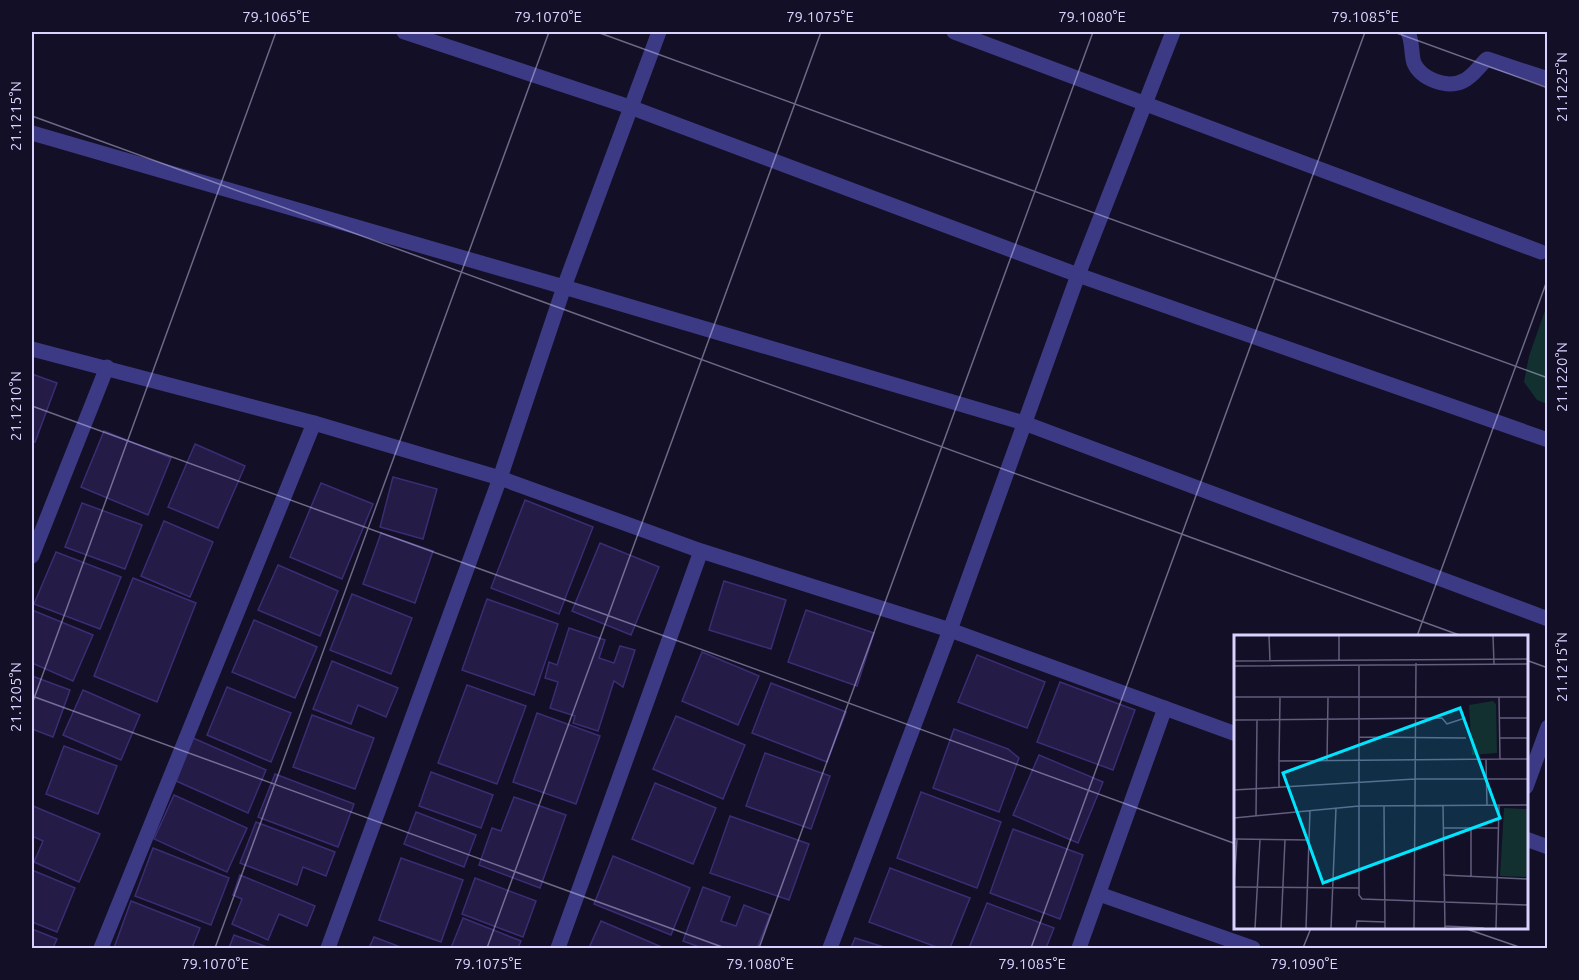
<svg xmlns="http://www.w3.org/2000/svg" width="1579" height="980" font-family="Ubuntu,sans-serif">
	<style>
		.green { fill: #12302f }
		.building { fill: #241b47; stroke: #3b2d73; stroke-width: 1.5 }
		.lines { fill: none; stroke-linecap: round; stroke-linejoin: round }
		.minor { stroke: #3d3a85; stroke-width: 15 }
		.tertiary { stroke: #3d3a85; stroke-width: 15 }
		.ticks { fill: none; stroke: #d9d4ff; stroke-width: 1.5; stroke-opacity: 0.45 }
		.inset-road { fill: none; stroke: #625e7d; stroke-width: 1.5 }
		.view { fill: #00e5ff; fill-opacity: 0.15; stroke: #00e5ff; stroke-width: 3 }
		.inset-edge { fill: none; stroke: #d9d4ff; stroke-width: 3 }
		.neatline { fill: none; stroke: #d9d4ff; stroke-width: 2 }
		.ticks-label { font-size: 15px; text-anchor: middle; fill: #d9d4ff }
	</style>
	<rect width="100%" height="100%" fill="#130f26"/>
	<polygon class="green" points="1547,305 1547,404 1537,400 1524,382 1529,356"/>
	<g class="building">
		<polygon points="32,374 57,383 35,442 32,441"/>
		<polygon points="104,431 171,458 148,515 81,487"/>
		<polygon points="195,444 245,466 218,528 168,507"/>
		<polygon points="393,477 437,489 423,539 380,527"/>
		<polygon points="321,483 373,504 342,579 290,557"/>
		<polygon points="525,500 593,527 559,614 491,588"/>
		<polygon points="82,503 142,525 125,569 65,547"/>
		<polygon points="164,521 213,542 190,597 141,576"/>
		<polygon points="381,533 433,551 415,603 363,584"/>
		<polygon points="600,543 659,567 631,635 572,611"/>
		<polygon points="56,552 121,577 100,629 34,604"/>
		<polygon points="278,565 338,591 320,636 258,610"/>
		<polygon points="133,578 196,603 157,702 94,676"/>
		<polygon points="724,581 786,600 771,649 709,630"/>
		<polygon points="352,594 412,618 391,674 330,650"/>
		<polygon points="487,599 558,624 534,695 462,670"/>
		<polygon points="32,610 93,635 73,681 32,663"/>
		<polygon points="806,610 874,633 857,686 788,662"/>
		<polygon points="254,620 317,647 295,698 232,672"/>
		<polygon points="569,628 605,640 599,658 614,663 620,646 635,650 623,687 614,681 598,731 573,723 575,716 550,708 558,682 545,678 549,662 557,665"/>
		<polygon points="702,652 759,676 738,725 682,701"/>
		<polygon points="977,655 1045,682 1027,728 958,702"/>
		<polygon points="332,661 398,688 386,717 358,705 351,724 313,709"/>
		<polygon points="32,676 70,690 53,737 32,729"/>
		<polygon points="1060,682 1135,710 1113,770 1037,742"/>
		<polygon points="771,683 846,712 827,762 752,733"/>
		<polygon points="467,685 526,706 497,784 438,763"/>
		<polygon points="227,687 291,713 271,762 207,735"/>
		<polygon points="83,690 140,715 121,760 63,735"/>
		<polygon points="537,713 600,736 576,804 513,782"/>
		<polygon points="312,715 374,738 355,789 293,767"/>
		<polygon points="676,716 745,745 723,799 653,769"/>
		<polygon points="954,729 1008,749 1019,758 999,812 933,788"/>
		<polygon points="193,738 266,770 248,813 174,780"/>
		<polygon points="64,746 117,766 98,814 46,794"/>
		<polygon points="765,753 830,776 811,829 746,806"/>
		<polygon points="1039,755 1103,782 1078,843 1013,815"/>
		<polygon points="431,772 493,795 481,828 419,806"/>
		<polygon points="275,774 354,804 338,847 258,817"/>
		<polygon points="655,783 716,808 693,864 632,839"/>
		<polygon points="921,792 1001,822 977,888 897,858"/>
		<polygon points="174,795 247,828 227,872 154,839"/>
		<polygon points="514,797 566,815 540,888 479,865 492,828 501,831"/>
		<polygon points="33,806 100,834 79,882 34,862 43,841 32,836"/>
		<polygon points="416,812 476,835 464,867 404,844"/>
		<polygon points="730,816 809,844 789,900 710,873"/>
		<polygon points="256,822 335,852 326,876 303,867 297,885 240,863"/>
		<polygon points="1013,829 1083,855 1060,919 990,893"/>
		<polygon points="153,848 229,878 211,925 135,896"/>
		<polygon points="613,856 690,888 671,935 594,904"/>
		<polygon points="401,858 463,880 441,942 379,920"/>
		<polygon points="890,868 970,898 950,948 939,948 869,922"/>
		<polygon points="32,870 75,888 57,932 32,922"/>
		<polygon points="240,875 315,906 307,926 279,914 268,940 232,924 242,899 233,895"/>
		<polygon points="475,878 536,901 523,937 462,914"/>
		<polygon points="703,887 730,897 721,921 736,926 744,905 770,915 757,948 702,948 683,941"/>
		<polygon points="131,901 200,928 192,948 114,948"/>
		<polygon points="987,903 1054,928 1046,948 969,948"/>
		<polygon points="463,918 521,941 518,948 451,948"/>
		<polygon points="601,921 664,948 589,948"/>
		<polygon points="32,929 57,939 53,948 32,948"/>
		<polygon points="234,935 270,948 229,948"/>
		<polygon points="374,937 403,948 369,948"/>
		<polygon points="855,938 887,948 851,948"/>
	</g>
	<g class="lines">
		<g class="minor">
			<polyline points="404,32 630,107 1078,275 1548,440"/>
			<polyline points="954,32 1541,252"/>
			<path d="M1408,32C1413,43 1411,55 1414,63C1421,79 1447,89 1463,81C1473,77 1479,66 1487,59L1548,79"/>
			<polyline points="32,133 564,287 1024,423 1548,619"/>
			<polyline points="32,556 107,367"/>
			<polyline points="1526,787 1548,727"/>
			<polyline points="1099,894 1253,948"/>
			<polyline points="101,948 314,423"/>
			<polyline points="328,948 500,478 564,287 659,32"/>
			<polyline points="558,948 701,551"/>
			<polyline points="830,948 950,630 1078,275 1173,32"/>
			<polyline points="1079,948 1165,708"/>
		</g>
		<g class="tertiary">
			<polyline points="32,349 314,423 500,478 701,551 950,630 1236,734"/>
			<polyline points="1526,839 1548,847"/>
		</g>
	</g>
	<path class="ticks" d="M597,32L1548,378M1394,32L1548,88M32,116L1462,636M32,406L1236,844M1417,636L1548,278M1526,660L1548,668M32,696L725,948M32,704L276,32M1464,928L1522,948M215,948L549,32M487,948L821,32M759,948L1093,32M1031,948L1365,32M1303,948L1311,928"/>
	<g transform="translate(1234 635)">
		<rect width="294" height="294" fill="#130f26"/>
		<path d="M259,66L262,69L263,118L238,120L235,70ZM270,173L294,174V242L266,241Z" fill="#12302f"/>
		<path class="inset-road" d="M35,1L36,26M105,1V25M259,1L260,29M0,26L294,24M0,31L294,29M125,31V260L128,264L294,270M0,62H294M265,62L266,124H294M46,63L45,126L266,124M265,83H294M0,85L208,83L213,89L231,83M125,102L232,103M266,103H294M252,124L253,170M93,125L94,63M45,126V153M0,155L181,144H294M209,170L211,293M150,171L151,293M22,181L23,85M0,183L125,171L294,170M209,193H237M0,204L75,205M209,240L294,244M237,242V193H265M0,249L3,204M0,252L125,253M211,291L250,293M21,293L26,205M47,293L51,205M72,293L76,175M97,293L102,173M122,293L123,286L151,287M180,293L182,28M262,293L265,170"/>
		<path class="view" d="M226,73L266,183L89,248L49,138Z"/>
		<rect width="294" height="294" class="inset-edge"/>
	</g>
	<rect width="1579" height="980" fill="none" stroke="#130f26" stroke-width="66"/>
	<rect x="33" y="33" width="1513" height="914" class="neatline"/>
	<g class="ticks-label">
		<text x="276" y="22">79.1065°E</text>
		<text x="548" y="22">79.1070°E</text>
		<text x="820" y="22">79.1075°E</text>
		<text x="1092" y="22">79.1080°E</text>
		<text x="1365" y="22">79.1085°E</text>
		<text transform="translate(1562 87) rotate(-90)" y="5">21.1225°N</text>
		<text transform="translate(16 116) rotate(-90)" y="5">21.1215°N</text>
		<text transform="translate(1562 377) rotate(-90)" y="5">21.1220°N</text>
		<text transform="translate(16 406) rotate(-90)" y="5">21.1210°N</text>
		<text transform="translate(1562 667) rotate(-90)" y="5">21.1215°N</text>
		<text transform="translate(16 697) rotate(-90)" y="5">21.1205°N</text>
		<text x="215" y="969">79.1070°E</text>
		<text x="488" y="969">79.1075°E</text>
		<text x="760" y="969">79.1080°E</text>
		<text x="1032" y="969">79.1085°E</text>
		<text x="1304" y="969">79.1090°E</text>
	</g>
</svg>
